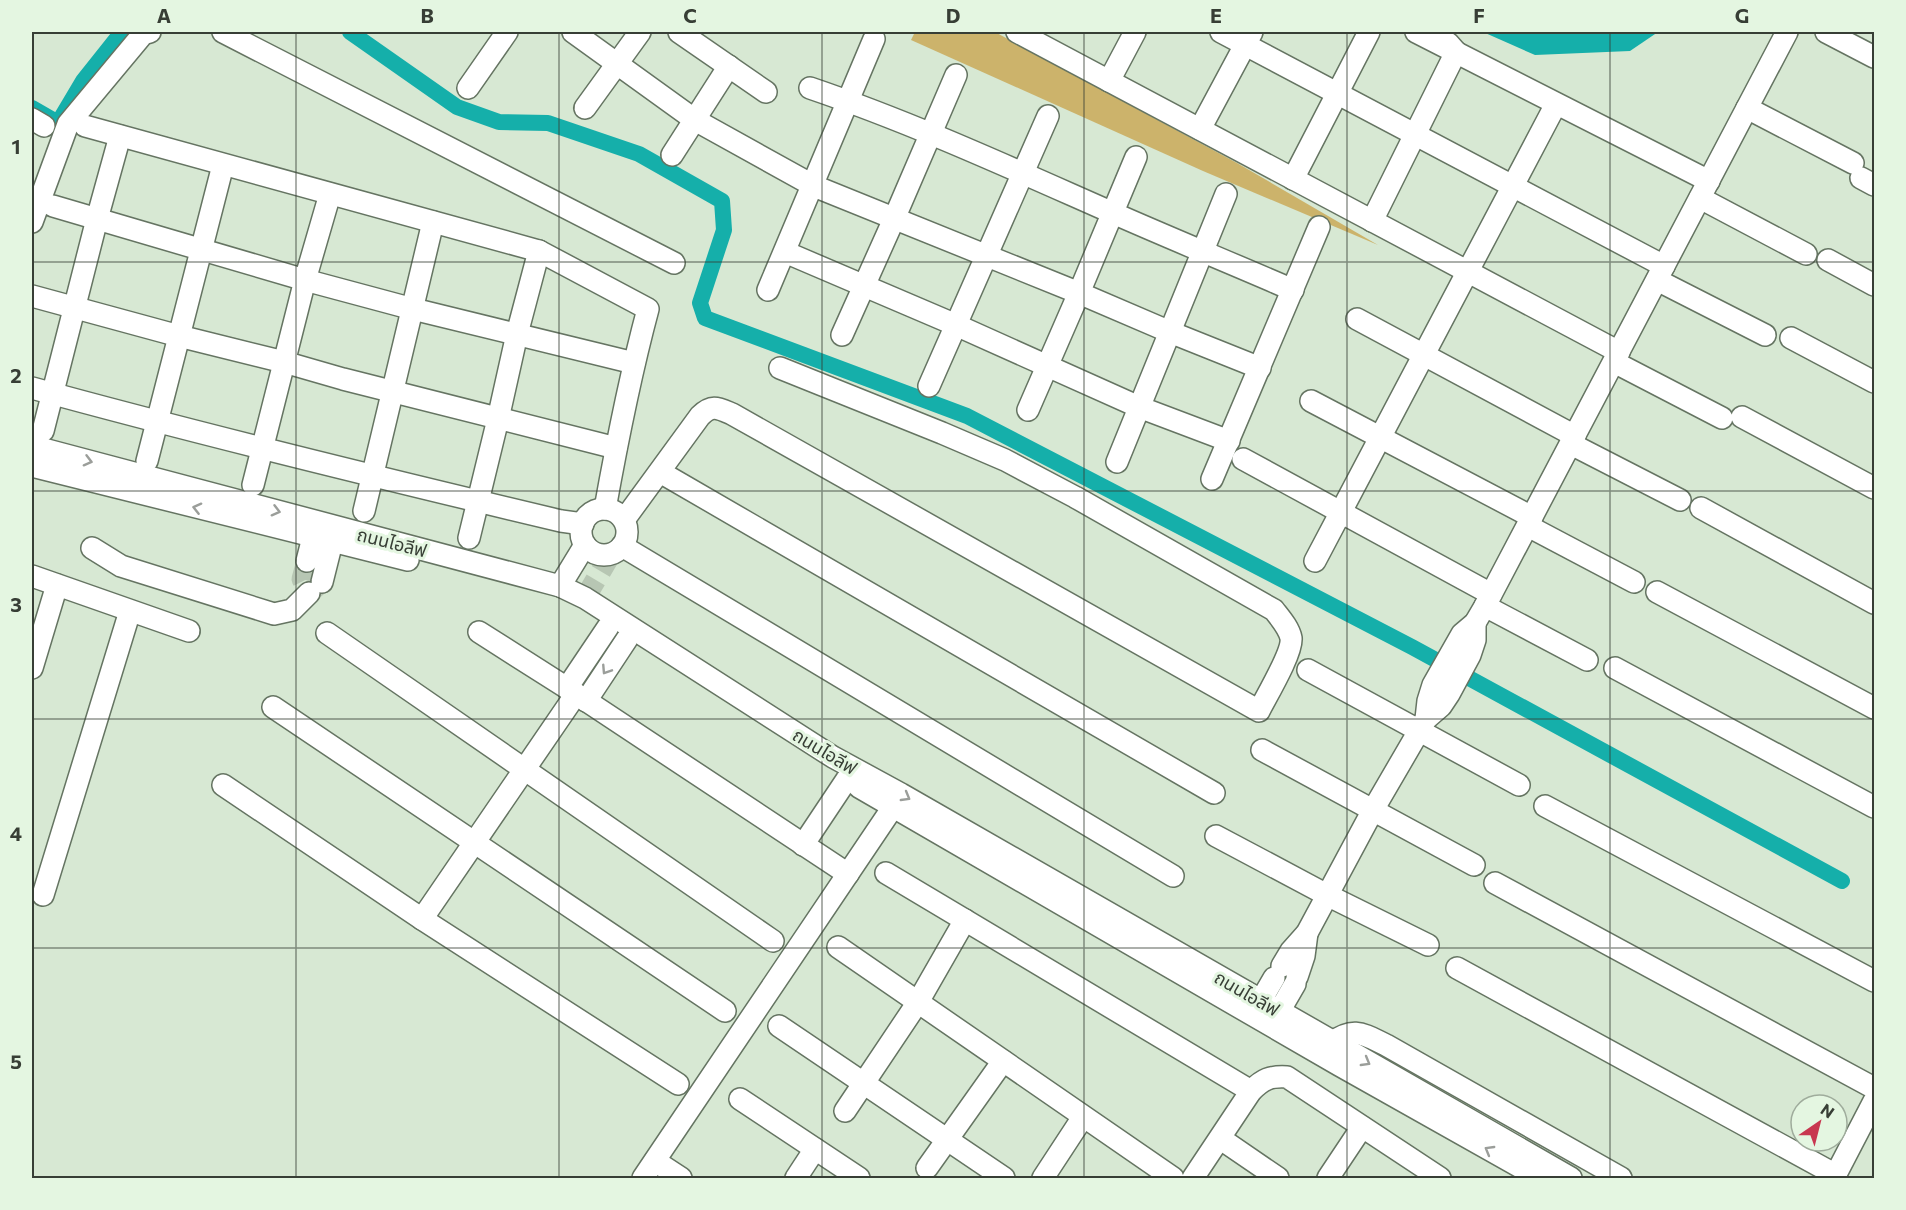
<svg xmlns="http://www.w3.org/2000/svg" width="1906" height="1210" font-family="Commissioner,'Noto Sans Thai',sans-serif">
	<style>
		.green { fill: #ccb36b }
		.water { fill: #15afaa }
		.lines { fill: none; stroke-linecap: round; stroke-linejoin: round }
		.canal { stroke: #15afaa; stroke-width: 16 }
		.minor-tunnel { stroke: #b7c6b3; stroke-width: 21; stroke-dasharray: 21 10; stroke-linecap: butt }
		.minor-casing { stroke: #657462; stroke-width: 24 }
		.minor { stroke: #fff; stroke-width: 21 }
		.oneway { stroke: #9b9e9a }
		.grid { fill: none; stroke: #373e35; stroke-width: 1.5; stroke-opacity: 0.55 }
		.labels { text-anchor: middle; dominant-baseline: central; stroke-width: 6; stroke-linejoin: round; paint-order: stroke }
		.street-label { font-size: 18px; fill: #373e35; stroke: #e4f6e1 }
		.neatline { fill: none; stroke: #373e35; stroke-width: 2 }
		.grid-label { font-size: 20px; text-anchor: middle; font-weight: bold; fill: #373e35 }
	</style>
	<rect width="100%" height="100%" fill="#d7e8d3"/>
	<polygon class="green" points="915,32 995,32 1237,163 1378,245 1203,171 911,40"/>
	<polygon class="water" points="1483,32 1658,32 1630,51 1535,55"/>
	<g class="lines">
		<g class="canal">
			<polyline points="350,32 457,107 499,122 548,123 639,154 722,201 724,230 700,303 705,318 967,416 1412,647 1842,881"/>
			<polyline points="32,108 58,123 83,81 122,32"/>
		</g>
		<g class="minor-tunnel">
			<polyline points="307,561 302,579 309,593 322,582"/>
			<polyline points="585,598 611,554"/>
		</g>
		<defs>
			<g id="minor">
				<polyline points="223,32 674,263"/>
				<polyline points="573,32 695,120 814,186 1079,293 1170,332 1260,368"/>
				<polyline points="679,32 766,92"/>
				<polyline points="1017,32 1619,352"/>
				<polyline points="1221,32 1664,266"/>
				<polyline points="1416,32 1709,181"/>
				<polyline points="1826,32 1874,57"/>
				<polyline points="1109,81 1135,32"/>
				<polyline points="468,88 507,32"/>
				<path d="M810,88C913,123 1013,169 1113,213C1172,239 1233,264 1293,290"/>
				<polyline points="585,108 640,32"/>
				<polyline points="1747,108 1853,163"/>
				<polyline points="32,119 44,126"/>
				<path d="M85,126L539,251L648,309C630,376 617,442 605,509"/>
				<polyline points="1200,129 1252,32"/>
				<polyline points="672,155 729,66"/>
				<polyline points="1861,178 1874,185"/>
				<polyline points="1293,179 1369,32"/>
				<polyline points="1700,198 1806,254"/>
				<polyline points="53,206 305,280 413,309 634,363"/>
				<polyline points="1372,221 1456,52 1448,43"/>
				<polyline points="32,222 68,124 143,34 150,32"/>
				<polyline points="785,252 956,325 1139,407 1229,441"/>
				<polyline points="1828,260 1874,285"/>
				<polyline points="1657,280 1765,335"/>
				<polyline points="768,290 874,39"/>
				<polyline points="32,296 179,336 284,362 343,379 616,448"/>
				<polyline points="1357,319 1575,436"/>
				<polyline points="842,335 894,219 956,75"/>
				<polyline points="1791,338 1874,382"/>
				<polyline points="1614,362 1722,418"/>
				<polyline points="929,386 1048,116"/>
				<path d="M32,388C207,436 384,479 561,521L583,524"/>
				<polyline points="1311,401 1532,517"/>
				<polyline points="1028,410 1079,293 1136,157"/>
				<polyline points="1742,417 1874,488"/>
				<polyline points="43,431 97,219 120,136"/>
				<polyline points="1571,444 1680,500"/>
				<polyline points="32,446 560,586 585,598 833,757 901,794 1571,1178"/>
				<polyline points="1243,459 1491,594"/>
				<polyline points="147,461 223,165"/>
				<polyline points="1117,462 1226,194"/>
				<polyline points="32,466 408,560"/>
				<polyline points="660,472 1214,793"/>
				<polyline points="1212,479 1319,227"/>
				<polyline points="253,485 305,280 330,194"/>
				<polyline points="1701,508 1874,603"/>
				<circle cx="604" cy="532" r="23"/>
				<polyline points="364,511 433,222"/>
				<path d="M624,520L700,416C712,404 718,408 732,414L1259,711C1266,697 1293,652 1291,638C1289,628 1281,619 1274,610L1075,497L1005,460L942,433L780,368"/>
				<polyline points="1528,526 1634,582"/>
				<polyline points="469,538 498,419 517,334 539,251"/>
				<polyline points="622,546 1173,876"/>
				<polyline points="92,548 121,566 274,614 292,610 309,593"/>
				<polyline points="307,561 313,537"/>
				<polyline points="1315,561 1556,104"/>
				<polyline points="32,576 189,631"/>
				<polyline points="322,582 332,542"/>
				<polyline points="560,586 585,545"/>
				<polyline points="1657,592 1874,708"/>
				<polyline points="1485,606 1587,660"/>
				<polyline points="479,632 567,688 848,874"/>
				<polyline points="327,633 773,941"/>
				<polyline points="32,668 57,585"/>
				<polyline points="1615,668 1874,807"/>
				<polyline points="1308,670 1519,785"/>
				<polyline points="567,688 608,627"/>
				<polyline points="586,701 627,639"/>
				<polyline points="273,707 725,1011"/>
				<polyline points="1426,719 1428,701 1433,685 1462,634 1475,623 1485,606 1787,32"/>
				<polyline points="1262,750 1474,865"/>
				<polyline points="223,785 422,919 678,1084"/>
				<polyline points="859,787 1339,1065 1540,1178"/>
				<polyline points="1545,806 1874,981"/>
				<polyline points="1216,836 1327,895 1428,945"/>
				<polyline points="803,845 847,779"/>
				<polyline points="886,873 1251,1091"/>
				<polyline points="1495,883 1874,1088"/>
				<polyline points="43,895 130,611"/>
				<polyline points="422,919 576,694"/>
				<polyline points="838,947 1173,1178"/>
				<polyline points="1282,966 1291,951 1307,933 1373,810 1426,719 1441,706 1449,694 1470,655 1475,640 1475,623"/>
				<polyline points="1457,968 1836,1175"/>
				<polyline points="1297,977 1304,956 1307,933"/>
				<polyline points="1253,1014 1274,978"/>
				<polyline points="1273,1022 1295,984"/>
				<polyline points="779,1026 1004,1178"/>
				<path d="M1331,1043C1354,1026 1363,1034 1386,1045L1621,1178"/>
				<polyline points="740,1099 859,1178"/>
				<polyline points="845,1111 918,1002 965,920"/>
				<polyline points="1221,1139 1278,1178"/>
				<polyline points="655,1161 681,1178"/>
				<polyline points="927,1168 1003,1061"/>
				<polyline points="643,1178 893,807"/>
				<polyline points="796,1178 815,1149"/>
				<polyline points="1043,1178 1083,1117"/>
				<path d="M1193,1178L1251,1091C1263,1079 1270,1076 1287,1077L1440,1178"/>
				<polyline points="1328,1178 1362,1127"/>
				<polyline points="1834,1178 1874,1101"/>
			</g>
		</defs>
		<use href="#minor" class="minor-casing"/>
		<use href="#minor" class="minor"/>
	</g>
	<defs><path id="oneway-chevron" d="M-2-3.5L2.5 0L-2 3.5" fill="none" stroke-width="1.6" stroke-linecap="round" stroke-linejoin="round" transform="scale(1.5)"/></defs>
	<g class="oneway">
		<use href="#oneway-chevron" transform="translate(88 461) rotate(15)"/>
		<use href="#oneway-chevron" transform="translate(197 508) rotate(-166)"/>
		<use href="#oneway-chevron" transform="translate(276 511) rotate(15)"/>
		<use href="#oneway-chevron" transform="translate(606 670) rotate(123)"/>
		<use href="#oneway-chevron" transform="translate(906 797) rotate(30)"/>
		<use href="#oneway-chevron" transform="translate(1366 1062) rotate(30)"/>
		<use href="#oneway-chevron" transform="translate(1489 1150) rotate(-150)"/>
	</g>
	<path class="grid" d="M296,32V1178M559,32V1178M822,32V1178M1084,32V1178M1347,32V1178M1610,32V1178M32,262H1874M32,491H1874M32,719H1874M32,948H1874"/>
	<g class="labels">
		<g class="street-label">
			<text transform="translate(392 542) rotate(14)">ถนนไอลีฟ</text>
			<text transform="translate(825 751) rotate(31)">ถนนไอลีฟ</text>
			<text transform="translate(1247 993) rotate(30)">ถนนไอลีฟ</text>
		</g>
	</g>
	<rect width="1906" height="1210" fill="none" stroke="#e4f6e1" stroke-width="66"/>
	<g transform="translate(1819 1123) rotate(35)"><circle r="28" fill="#e4f6e1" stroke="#9fac9c" stroke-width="1.5"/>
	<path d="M0-4.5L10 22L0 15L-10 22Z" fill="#c83750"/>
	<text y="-9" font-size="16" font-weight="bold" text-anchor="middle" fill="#373e35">N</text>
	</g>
	<rect x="33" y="33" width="1840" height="1144" class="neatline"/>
	<g class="grid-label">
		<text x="164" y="23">A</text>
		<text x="427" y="23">B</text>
		<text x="690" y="23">C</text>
		<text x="953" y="23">D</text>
		<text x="1216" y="23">E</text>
		<text x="1479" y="23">F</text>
		<text x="1742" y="23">G</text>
		<text x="16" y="154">1</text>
		<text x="16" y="383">2</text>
		<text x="16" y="612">3</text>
		<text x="16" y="841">4</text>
		<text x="16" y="1069">5</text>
	</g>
</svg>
